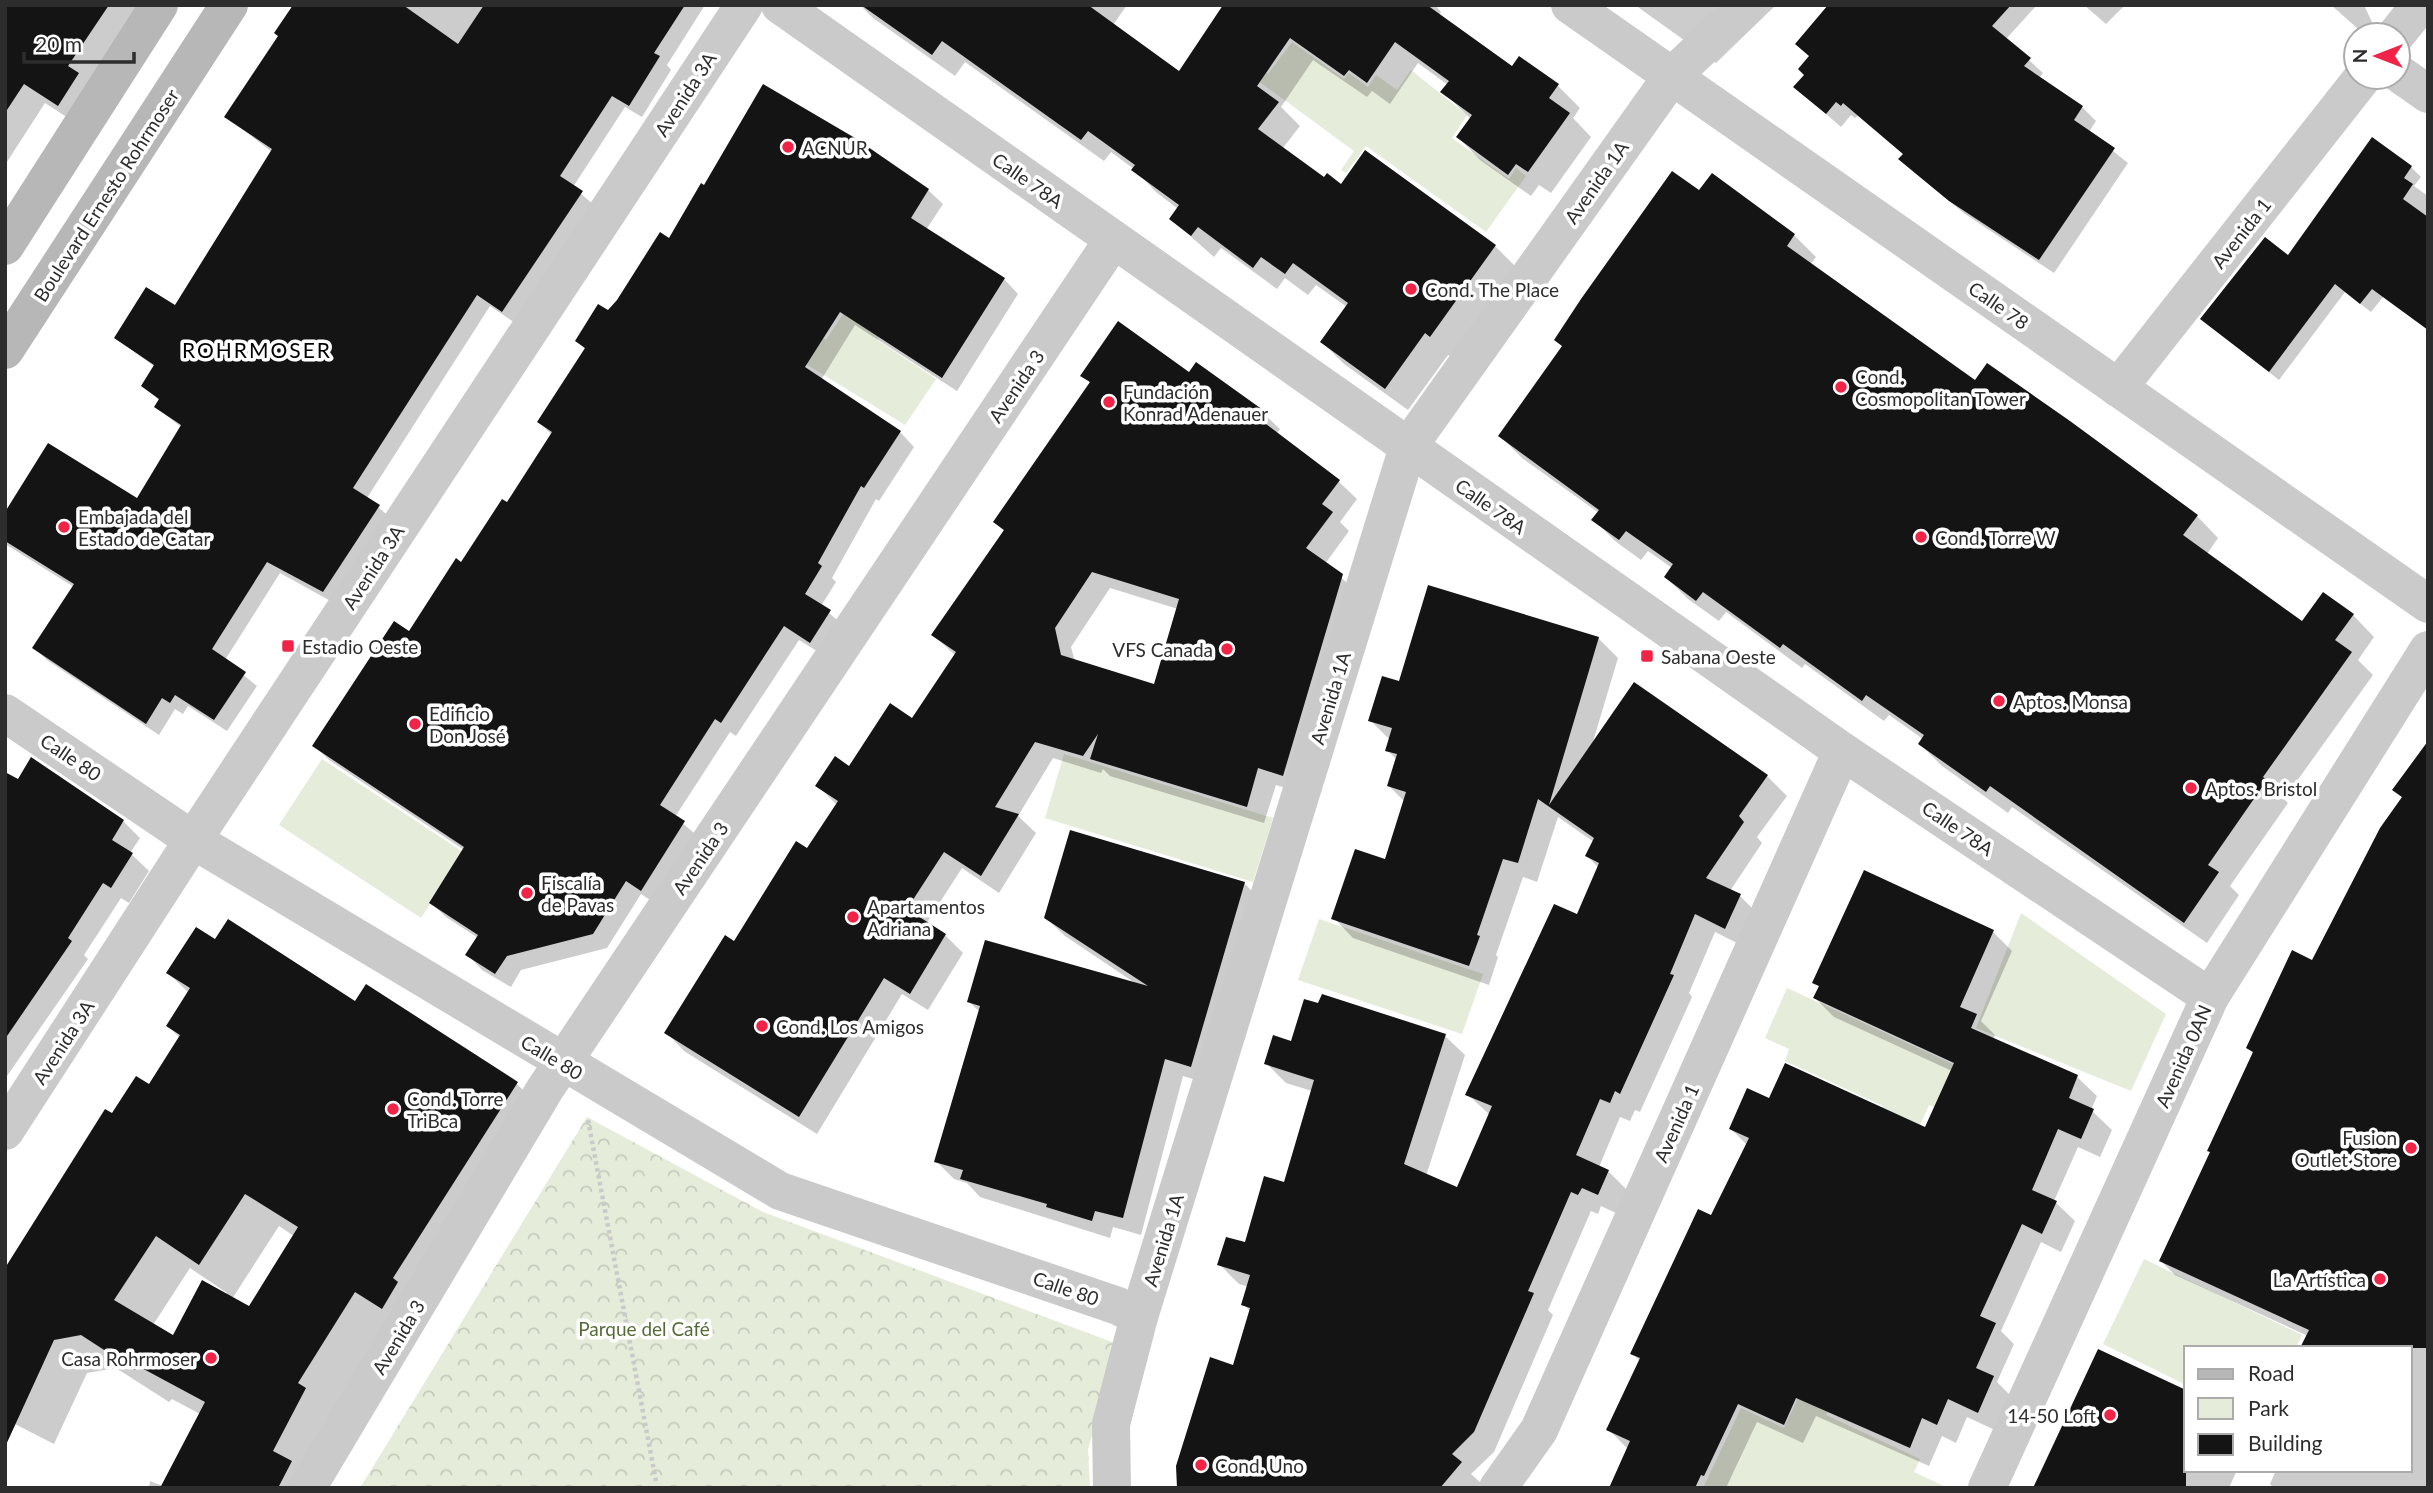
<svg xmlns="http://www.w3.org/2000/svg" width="2433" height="1493" font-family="Lato,sans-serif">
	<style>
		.green { fill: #e5ecda }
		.forest { fill: url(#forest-crowns) }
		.shadow { fill: #0003; fill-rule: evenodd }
		.building { fill: #141414; fill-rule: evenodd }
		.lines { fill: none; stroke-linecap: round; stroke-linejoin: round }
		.path { stroke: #cacaca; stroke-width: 4.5; stroke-dasharray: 3.5 3.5; stroke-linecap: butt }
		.street { stroke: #cacaca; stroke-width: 38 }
		.secondary { stroke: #b7b7b7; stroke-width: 38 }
		.poi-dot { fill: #f12347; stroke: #fff; stroke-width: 2.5 }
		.labels { text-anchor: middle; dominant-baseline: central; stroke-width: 7; stroke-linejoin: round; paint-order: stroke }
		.street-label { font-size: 19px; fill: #2d2d2d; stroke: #fff }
		.poi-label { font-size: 19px; fill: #2d2d2d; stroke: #fff; text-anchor: start }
		.park-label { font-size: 19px; fill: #566c38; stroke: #fff }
		.neighbourhood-label { font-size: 21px; letter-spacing: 2px; fill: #000; stroke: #fff }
	</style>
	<defs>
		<pattern id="forest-crowns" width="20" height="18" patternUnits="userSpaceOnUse" patternTransform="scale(1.75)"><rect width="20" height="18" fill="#e5ecda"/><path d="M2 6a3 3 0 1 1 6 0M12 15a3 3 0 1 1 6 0" fill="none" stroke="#c5cbbb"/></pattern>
	</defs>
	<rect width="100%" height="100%" fill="#fff"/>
	<g class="green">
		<polygon points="1292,42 1344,79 1349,73 1368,87 1376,75 1397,90 1411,70 1467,115 1452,138 1509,179 1516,168 1526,176 1486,232 1366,146 1346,173 1341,170 1354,151 1238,66 1244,57 1268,74"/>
		<polygon points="849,305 885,328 877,340 936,379 905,425 801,361 818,335 826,340"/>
		<polygon points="1064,754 1273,818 1253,882 1045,818"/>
		<polygon points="322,759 463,852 421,918 279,825"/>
		<polygon points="2021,913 2166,1014 2131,1091 1976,1028"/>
		<polygon points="1319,919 1483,974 1462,1034 1298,980"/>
		<polygon points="1787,988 1957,1066 1938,1109 1929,1105 1889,1193 1852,1176 1883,1106 1785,1061 1789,1049 1765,1038"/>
		<polygon points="2144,1259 2302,1335 2296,1348 2186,1348 2186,1385 2103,1344"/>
		<polygon points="1826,1338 1855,1352 1826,1415 1920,1459 1914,1472 1948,1488 1704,1486 1741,1408 1784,1428"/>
	</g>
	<polygon class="forest" points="587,1117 763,1212 1120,1345 1088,1449 1090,1488 360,1488"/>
	<g class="shadow">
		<polygon points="5,5 143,5 79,125 45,103 5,165"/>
		<polygon points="295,5 705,5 667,65 671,70 642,117 625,107 573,187 594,205 515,323 490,306 367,498 391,518 336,604 280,573 225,660 257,686 227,731 188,706 183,714 175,709 159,735 47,660 34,648 74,587 5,544 5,515 138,500 181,427 156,407 160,401 143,386 155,367 116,338 175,307 272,152 226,117 279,37"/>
		<polygon points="860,5 1127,5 1113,25 1180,73 1224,7 1222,5 1435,5 1441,12 1439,16 1513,69 1558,86 1580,108 1573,118 1591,137 1551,193 1539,185 1531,196 1480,160 1458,137 1471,119 1443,92 1448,85 1418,63 1390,104 1372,91 1367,97 1313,60 1281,107 1300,126 1282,149 1324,180 1495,246 1517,268 1453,358 1448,355 1408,410 1344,364 1322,342 1347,307 1316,285 1308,295 1285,278 1277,289 1221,248 1214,257 1171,219 1178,209 1156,192 1134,169 1111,152 1104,161 965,62 955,76 873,18"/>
		<polygon points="1635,5 1776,5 1716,63"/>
		<polygon points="1829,5 2037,5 2006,39 2043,73 2039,78 2082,107 2096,121 2089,132 2128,163 2054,273 1965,214 1915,173 1901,159 1904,155 1858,116 1855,118 1851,115 1841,127 1810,100 1806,75"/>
		<polygon points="2084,5 2125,5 2106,24"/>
		<polygon points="2331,5 2364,5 2378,35 2365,35"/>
		<polygon points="2411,167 2421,177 2414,186 2428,196 2428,329 2383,297 2371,312 2345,292 2279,380 2202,319"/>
		<polygon points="928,190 943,204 926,230 1004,279 1018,294 957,391 855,325 821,380 900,432 914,447 879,501 876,499 832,578 836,582 821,606 844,626 825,656 799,640 736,736 730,732 675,817 699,837 656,904 641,894 607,948 521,970 511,987 482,970 468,955 478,938 446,917 431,903 464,850 329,760 315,746 410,634 507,504 552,435 539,422 586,350 577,341 609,312 669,240"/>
		<polygon points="1699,193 1794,235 1816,257 1810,265 1975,382 2197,516 2218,538 2207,554 2302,623 2353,615 2374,637 2358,660 2373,675 2284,799 2288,803 2230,886 2239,895 2207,943 2012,807 2008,813 1942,766 1920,744 1923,739 1889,715 1884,721 1805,664 1802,668 1726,612 1719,621 1688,599 1666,577 1672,568 1648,551 1641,560 1615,541 1594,520 1599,513 1522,458 1500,436"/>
		<path d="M1197,364L1262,412L1280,429L1276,434L1339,482L1357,499L1340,522L1349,531L1325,564L1359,593L1301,793L1276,785L1264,823L1110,776L1103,769L1101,773L1053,758L1018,816L1036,833L999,893L962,868L926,924L945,935L963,953L928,1010L902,994L817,1134L684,1051L667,1033L807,850L837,805L818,786L850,768L913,720L956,656L933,635L1005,532L995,522L1091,384L1083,375L1189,374ZM1110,588L1178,609L1156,687L1075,662L1071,647Z"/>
		<polygon points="1598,638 1618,658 1592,745 1635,685 1767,776 1787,796 1757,837 1762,843 1730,891 1740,896 1760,916 1745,947 1715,932 1689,993 1692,997 1640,1112 1635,1110 1630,1121 1620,1117 1599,1167 1608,1171 1628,1191 1618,1214 1601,1206 1598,1214 1591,1211 1548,1310 1553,1315 1494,1452 1471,1474 1481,1483 1477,1488 1178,1488 1234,1367 1251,1312 1243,1304 1249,1287 1239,1284 1219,1264 1246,1244 1285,1184 1312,1091 1286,1083 1266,1063 1292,1043 1445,1036 1465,1055 1426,1176 1458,1189 1490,1115 1467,1094 1578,917 1599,868 1587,856 1594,842 1558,817 1537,882 1523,877 1496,955 1498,957 1489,985 1353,938 1334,918 1386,861 1405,802 1389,786 1397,760 1387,750 1390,740 1370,720 1400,684"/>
		<polygon points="2428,744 2428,1488 2274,1488 2270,1484 2276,1470 2410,1470 2410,1348 2308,1336 2175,1275 2161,1261 2254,1054 2248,1048 2313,963 2403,799 2395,790"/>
		<polygon points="5,774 123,821 140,838 130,853 149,871 129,903 121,898 84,955 88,959 5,1079"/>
		<polygon points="1865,872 1993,932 2012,951 1981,1021 1995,1035 1993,1039 2077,1077 2097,1096 2091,1110 2112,1130 2100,1157 2078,1147 2054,1201 2075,1221 2061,1252 2041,1242 2001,1331 2014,1344 1997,1382 2012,1397 1997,1431 1967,1417 1956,1443 1942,1436 1929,1466 1816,1416 1803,1443 1757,1422 1726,1488 1611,1488 1628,1449 1608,1429 1640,1361 1632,1353 1712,1217 1747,1145 1731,1129 1770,1100 1926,1129 1952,1071 1834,1017 1815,998 1820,988 1815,982"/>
		<polygon points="1244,883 1262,901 1209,1084 1183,1076 1141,1235 1113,1227 1110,1238 980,1197 967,1183 954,1179 936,1161 980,1012 969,1002 1138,985 1065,936 1046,918"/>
		<path d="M216,942L355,1004L516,1083L550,1117L316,1488H149L150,1481L163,1486L200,1414L172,1399L169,1402L116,1368L87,1373L54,1444L5,1419L113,1116L150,1087L180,1038L168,1026L189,993L168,973ZM279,1226L294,1236L250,1308L232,1299ZM190,1268L227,1293L173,1338L153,1325Z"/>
		<polygon points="2098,1351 2186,1392 2186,1470 2237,1470 2229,1488 2035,1488"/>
	</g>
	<g class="building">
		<polygon points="5,5 109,5 68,66 79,73 58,106 24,84 5,113"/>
		<polygon points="293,5 403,5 458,44 484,5 685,5 654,53 660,56 629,106 612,96 560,176 583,191 502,312 477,295 353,488 380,505 323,592 267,562 212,649 246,672 214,720 175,695 170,703 162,698 146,724 32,648 74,584 5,541 5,512 48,443 137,498 181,425 154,407 159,399 141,386 154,365 114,338 146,287 175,305 272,149 224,117 278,36 274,33"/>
		<polygon points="861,5 1088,5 1179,71 1223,5 1427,5 1512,66 1519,56 1559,84 1549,98 1570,113 1528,172 1516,164 1508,175 1456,137 1472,115 1440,92 1449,81 1395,42 1367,83 1349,70 1344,76 1290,38 1257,86 1279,102 1258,129 1324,177 1327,173 1341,184 1365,150 1496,245 1430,337 1425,333 1385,389 1320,342 1348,303 1293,263 1285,274 1261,257 1253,268 1198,227 1191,236 1169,219 1179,205 1131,170 1135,165 1088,131 1081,140 942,41 932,55"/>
		<polygon points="1828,5 2011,5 1992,26 2031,58 2024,66 2083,106 2074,120 2115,148 2039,260 1949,201 1898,159 1903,154 1843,103 1841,106 1836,102 1826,114 1793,87 1804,75 1798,69 1809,56 1795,44"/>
		<polygon points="763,84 855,138 929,189 911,218 1005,278 942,378 840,312 805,367 901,431 864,488 861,486 818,563 822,566 805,594 831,610 810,643 784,626 721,723 715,719 660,805 685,821 641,891 626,881 593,934 507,956 495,974 465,955 478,935 429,903 464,847 312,746 394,621 409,631 456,558 461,562 502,499 507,502 552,432 537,422 585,348 575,341 598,304 608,310 617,300 660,232 669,238 701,183 704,185"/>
		<polygon points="2372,137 2412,166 2404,178 2413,184 2403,199 2428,217 2428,330 2372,289 2360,304 2335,284 2269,372 2200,319 2265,237 2288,255"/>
		<polygon points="1672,171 1699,190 1712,173 1795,234 1787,246 1975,380 1987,363 2070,421 2198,515 2183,535 2302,621 2323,592 2354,614 2335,640 2352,652 2263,777 2267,780 2208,865 2219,872 2184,923 1990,786 1986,792 1918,744 1924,735 1866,695 1862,701 1783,644 1780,648 1703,592 1696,601 1664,577 1673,564 1626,531 1619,540 1591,520 1599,510 1498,436 1562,346 1554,340 1581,299"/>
		<path d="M1118,321L1189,372L1196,362L1263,410L1258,418L1340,480L1322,504L1333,512L1306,548L1343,574L1283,776L1258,768L1247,807L1090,759L1098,734L1083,756L1035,742L995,807L1019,814L981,876L944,852L907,909L946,934L910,994L884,978L799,1117L664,1033L725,935L734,941L796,841L807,848L838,801L815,786L835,756L849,766L890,703L912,718L956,652L931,635L1004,530L993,522L1090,382L1080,376ZM1092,572L1179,599L1154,684L1061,655L1055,628Z"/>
		<polygon points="1428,585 1599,637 1549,805 1634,682 1768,775 1739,816 1744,822 1706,878 1741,894 1725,929 1695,914 1670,974 1674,975 1620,1094 1615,1091 1610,1103 1600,1099 1576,1155 1609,1170 1598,1195 1582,1188 1578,1195 1571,1192 1528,1291 1534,1293 1474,1432 1452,1454 1462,1462 1440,1488 1177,1488 1176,1466 1210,1357 1233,1365 1250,1308 1241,1305 1250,1275 1217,1265 1226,1237 1245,1242 1264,1176 1284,1182 1314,1080 1264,1064 1273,1035 1291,1041 1304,999 1318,1003 1322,994 1446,1034 1404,1164 1457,1187 1492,1106 1465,1095 1554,904 1577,914 1599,863 1585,856 1594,838 1538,799 1518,863 1503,859 1477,935 1480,936 1469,966 1331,919 1355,849 1385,859 1406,792 1387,786 1397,754 1385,751 1392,728 1368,721 1382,676 1399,681"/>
		<polygon points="2428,741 2428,1348 2300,1348 2309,1330 2159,1261 2210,1152 2207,1151 2253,1052 2246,1048 2292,950 2312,960 2380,828 2402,797 2392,790"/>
		<polygon points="31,757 124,820 112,840 133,853 111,888 103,883 68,938 72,941 5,1039 5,772 18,779"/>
		<polygon points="1070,830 1245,882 1191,1067 1165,1059 1123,1218 1095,1211 1092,1221 1046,1207 1047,1204 960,1179 963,1170 934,1162 980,1006 967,1002 985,940 1148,986 1044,918"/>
		<polygon points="1864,870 1994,930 1960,1007 1977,1014 1971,1028 2078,1075 2069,1098 2094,1109 2081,1139 2058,1129 2032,1190 2057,1201 2042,1234 2022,1224 1980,1316 1996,1323 1976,1368 1994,1376 1978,1413 1948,1399 1937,1425 1922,1418 1910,1448 1796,1398 1784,1425 1738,1404 1704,1476 1701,1475 1695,1488 1609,1488 1630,1441 1606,1430 1640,1358 1630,1354 1698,1209 1711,1215 1749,1138 1729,1129 1747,1088 1769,1098 1785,1063 1925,1127 1954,1063 1813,998 1819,986 1812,983"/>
		<path d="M228,919L355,1001L366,984L518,1082L393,1278L398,1282L382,1309L355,1292L298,1383L306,1388L273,1451L292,1461L278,1488H160L205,1402L138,1366L135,1370L81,1335L54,1340L5,1447V1268L105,1109L112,1113L136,1076L149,1084L180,1035L166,1026L190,988L166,973L196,927L215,939ZM245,1194L298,1227L249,1306L202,1280L173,1335L114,1300L156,1236L199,1265Z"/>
		<polygon points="2098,1349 2186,1390 2186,1488 2033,1488"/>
	</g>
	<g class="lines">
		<polyline class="path" points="588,1120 656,1481"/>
		<g class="street">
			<polyline points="780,5 1842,751 2210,997"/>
			<polyline points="1570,5 2428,604"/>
			<polyline points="2396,35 2420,5"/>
			<polyline points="2398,73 2428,94"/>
			<polyline points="2118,388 2363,77"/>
			<polyline points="5,713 193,840 780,1191 1118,1306 1139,1317"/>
			<polyline points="5,1131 193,840 744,5"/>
			<polyline points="307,1488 545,1089 1113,240"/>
			<polyline points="1112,1488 1111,1424 1139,1317 1408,447 1672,76 1747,5"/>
			<polyline points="1498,1488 1539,1430 1842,751"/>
			<polyline points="1987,1488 2210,997 2428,650"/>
		</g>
		<g class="secondary">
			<polyline points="5,246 159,5"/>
			<polyline points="5,350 229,5"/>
		</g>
	</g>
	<g class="poi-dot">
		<circle cx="788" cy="147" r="7"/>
		<circle cx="1411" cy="289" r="7"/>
		<circle cx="1841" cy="387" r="7"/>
		<circle cx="1109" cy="402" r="7"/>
		<circle cx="64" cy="527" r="7"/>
		<circle cx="1921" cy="537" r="7"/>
		<rect x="281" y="639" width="14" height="14" rx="3.5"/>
		<circle cx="1227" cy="649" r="7"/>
		<rect x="1640" y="649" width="14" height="14" rx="3.5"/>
		<circle cx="1999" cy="701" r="7"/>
		<circle cx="415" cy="724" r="7"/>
		<circle cx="2191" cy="788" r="7"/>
		<circle cx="527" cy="893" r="7"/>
		<circle cx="853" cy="917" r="7"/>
		<circle cx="762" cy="1026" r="7"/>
		<circle cx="393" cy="1109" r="7"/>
		<circle cx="2411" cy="1148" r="7"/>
		<circle cx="2380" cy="1279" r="7"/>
		<circle cx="211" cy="1358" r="7"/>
		<circle cx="2110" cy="1415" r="7"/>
		<circle cx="1201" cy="1465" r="7"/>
	</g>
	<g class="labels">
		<g class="street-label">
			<text transform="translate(685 94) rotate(-57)">Avenida 3A</text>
			<text transform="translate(1028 180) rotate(35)">Calle 78A</text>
			<text transform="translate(1596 182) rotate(-55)">Avenida 1A</text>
			<text transform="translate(106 195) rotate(-57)">Boulevard Ernesto Rohrmoser</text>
			<text transform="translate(2241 233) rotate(-52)">Avenida 1</text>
			<text transform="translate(1999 305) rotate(35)">Calle 78</text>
			<text transform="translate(1016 386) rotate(-56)">Avenida 3</text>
			<text transform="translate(1491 506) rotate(35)">Calle 78A</text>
			<text transform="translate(373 567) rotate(-57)">Avenida 3A</text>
			<text transform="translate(1330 698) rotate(-73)">Avenida 1A</text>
			<text transform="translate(71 757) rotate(34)">Calle 80</text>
			<text transform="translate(1958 828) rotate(34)">Calle 78A</text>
			<text transform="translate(700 858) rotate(-56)">Avenida 3</text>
			<text transform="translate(63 1042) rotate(-57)">Avenida 3A</text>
			<text transform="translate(2183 1056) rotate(-66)">Avenida 0AN</text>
			<text transform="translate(552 1057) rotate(31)">Calle 80</text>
			<text transform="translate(1676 1123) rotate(-66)">Avenida 1</text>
			<text transform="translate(1163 1240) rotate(-73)">Avenida 1A</text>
			<text transform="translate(1066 1288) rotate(19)">Calle 80</text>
			<text transform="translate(398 1337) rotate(-59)">Avenida 3</text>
		</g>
		<g class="poi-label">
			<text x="802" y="147">ACNUR</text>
			<text x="1425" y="289">Cond. The Place</text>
			<text x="1855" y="376">Cond.<tspan x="1855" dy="22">Cosmopolitan Tower</tspan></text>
			<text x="1123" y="391">Fundación<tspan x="1123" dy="22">Konrad Adenauer</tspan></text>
			<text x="78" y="516">Embajada del<tspan x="78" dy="22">Estado de Catar</tspan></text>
			<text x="1935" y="537">Cond. Torre W</text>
			<text x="302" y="646">Estadio Oeste</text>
			<text x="1213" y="649" text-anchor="end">VFS Canada</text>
			<text x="1661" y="656">Sabana Oeste</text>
			<text x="2013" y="701">Aptos. Monsa</text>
			<text x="429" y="713">Edificio<tspan x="429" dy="22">Don José</tspan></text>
			<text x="2205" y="788">Aptos. Bristol</text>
			<text x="541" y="882">Fiscalía<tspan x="541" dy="22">de Pavas</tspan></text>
			<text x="867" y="906">Apartamentos<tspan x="867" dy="22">Adriana</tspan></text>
			<text x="776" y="1026">Cond. Los Amigos</text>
			<text x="407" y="1098">Cond. Torre<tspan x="407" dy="22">TriBca</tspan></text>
			<text x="2397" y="1137" text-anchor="end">Fusion<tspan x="2397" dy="22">Outlet Store</tspan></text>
			<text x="2366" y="1279" text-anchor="end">La Artística</text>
			<text x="197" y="1358" text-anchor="end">Casa Rohrmoser</text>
			<text x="2096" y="1415" text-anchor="end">14-50 Loft</text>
			<text x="1215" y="1465">Cond. Uno</text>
		</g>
		<g class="park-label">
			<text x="644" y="1328">Parque del Café</text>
		</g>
		<g class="neighbourhood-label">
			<text x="257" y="349">ROHRMOSER</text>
		</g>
	</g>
	<rect width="2433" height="1493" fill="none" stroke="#2d2d2d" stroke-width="14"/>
	<rect x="2184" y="1346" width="228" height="126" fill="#ffffff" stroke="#ababab" stroke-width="2"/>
	<rect x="2198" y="1369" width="35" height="10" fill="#b7b7b7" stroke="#ababab" stroke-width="2"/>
	<text x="2248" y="1381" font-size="21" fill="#2d2d2d">Road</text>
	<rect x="2198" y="1398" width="35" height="21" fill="#e5ecda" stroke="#ababab" stroke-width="2"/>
	<text x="2248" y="1416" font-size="21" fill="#2d2d2d">Park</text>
	<rect x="2198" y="1434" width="35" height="21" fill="#141414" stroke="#ababab" stroke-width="2"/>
	<text x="2248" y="1451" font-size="21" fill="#2d2d2d">Building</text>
	<g transform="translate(2377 56) rotate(270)"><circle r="33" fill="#ffffff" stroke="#ababab" stroke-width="2"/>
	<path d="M0-5L12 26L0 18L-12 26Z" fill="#f12347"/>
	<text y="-10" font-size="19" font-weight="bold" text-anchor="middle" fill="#2d2d2d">N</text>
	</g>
	<path d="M24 52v10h110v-10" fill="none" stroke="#2d2d2d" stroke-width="3.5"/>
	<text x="35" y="52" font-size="21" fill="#2d2d2d" stroke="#ffffff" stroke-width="5" paint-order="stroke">20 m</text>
</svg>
